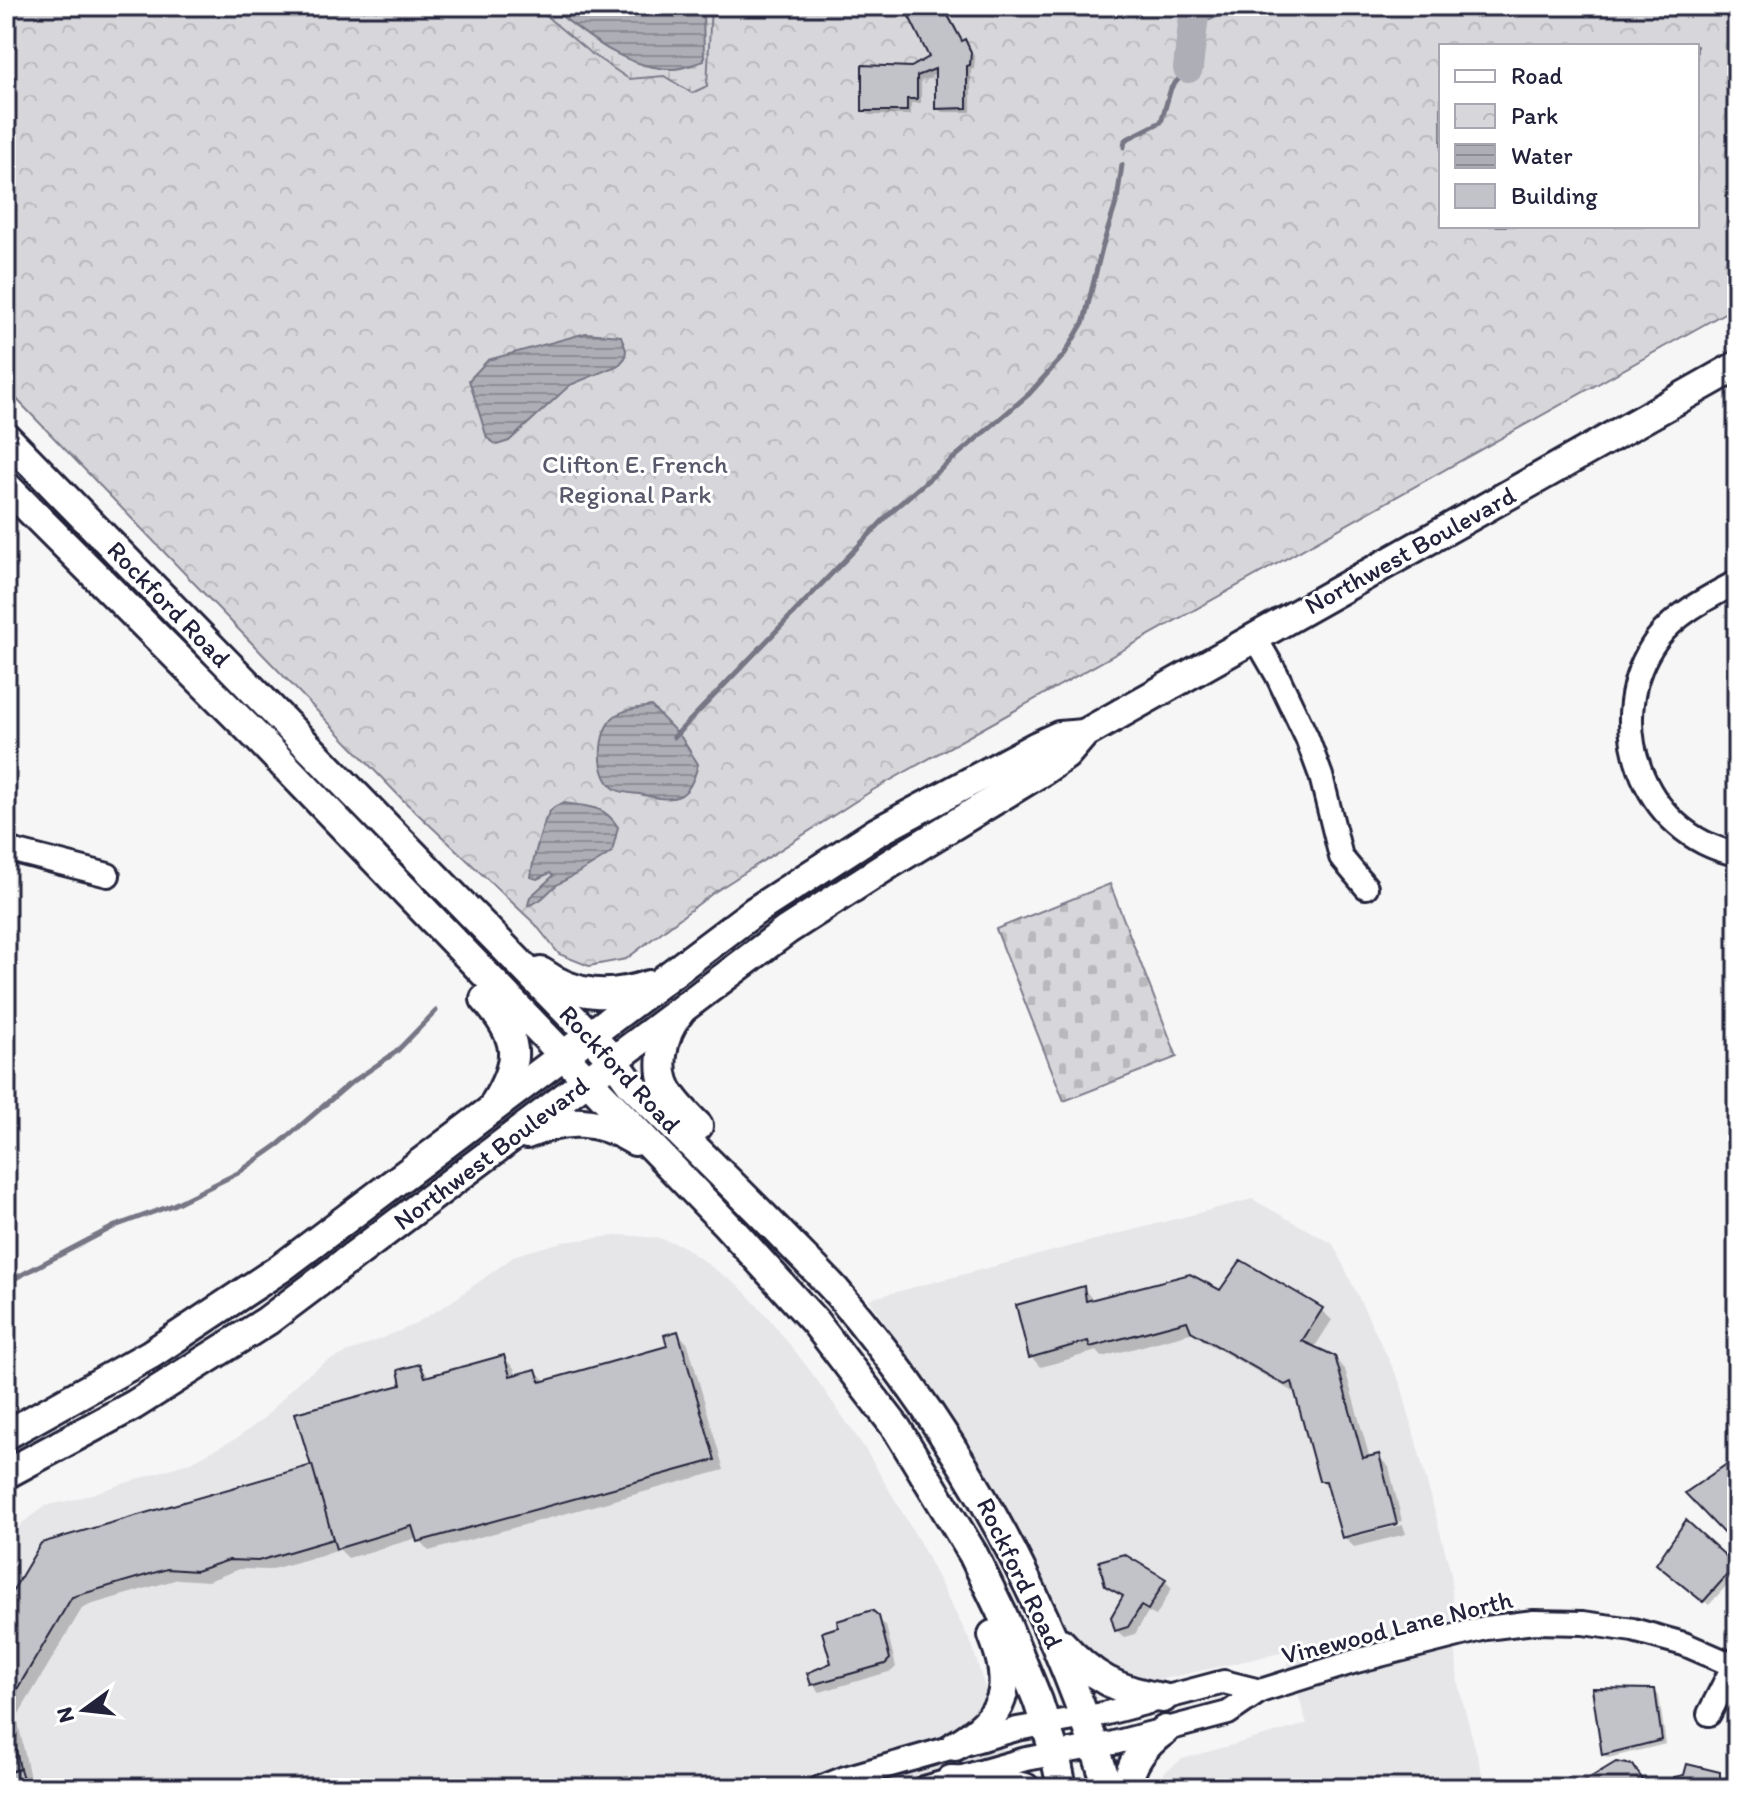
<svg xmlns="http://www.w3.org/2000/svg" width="1743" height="1794" font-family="Itim,sans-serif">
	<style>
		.built { fill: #e6e6e9 }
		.wetland { fill: url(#wetland-marsh); stroke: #7c7c8b; stroke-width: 2 }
		.cemetery { fill: url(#cemetery-stones); stroke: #7c7c8b; stroke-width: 2 }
		.park { fill: url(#park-crowns); stroke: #7c7c8b; stroke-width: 2; fill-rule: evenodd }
		.water { fill: url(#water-rules); stroke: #767685; stroke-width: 2 }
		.shadow { fill: #0003 }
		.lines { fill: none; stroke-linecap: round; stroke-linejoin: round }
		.stream { stroke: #767685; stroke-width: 5 }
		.river { stroke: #aeaeb7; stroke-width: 30 }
		.building { fill: #c2c2c9; stroke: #22223b; stroke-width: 2 }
		.minor-casing { stroke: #22223b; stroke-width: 28 }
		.major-casing { stroke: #22223b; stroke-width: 34 }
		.minor { stroke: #fff; stroke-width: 22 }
		.major { stroke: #fff; stroke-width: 28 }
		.labels { text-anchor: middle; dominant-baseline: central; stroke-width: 6; stroke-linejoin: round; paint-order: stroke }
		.park-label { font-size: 26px; fill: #58586b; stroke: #fff }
		.street-label { font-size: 26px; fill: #22223b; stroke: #fff }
	</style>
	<defs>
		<pattern id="wetland-marsh" width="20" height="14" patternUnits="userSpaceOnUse" patternTransform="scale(2)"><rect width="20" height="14" fill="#d7d7db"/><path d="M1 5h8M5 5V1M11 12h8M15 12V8" fill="none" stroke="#b8b8bd"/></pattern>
		<pattern id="cemetery-stones" width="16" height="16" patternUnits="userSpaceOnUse" patternTransform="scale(2)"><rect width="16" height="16" fill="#d7d7db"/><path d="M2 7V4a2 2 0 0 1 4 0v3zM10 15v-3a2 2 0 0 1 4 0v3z" fill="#b8b8bd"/></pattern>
		<pattern id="park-crowns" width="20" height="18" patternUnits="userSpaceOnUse" patternTransform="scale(2)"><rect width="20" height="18" fill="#d7d7db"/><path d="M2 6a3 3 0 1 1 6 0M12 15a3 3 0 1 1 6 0" fill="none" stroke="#b8b8bd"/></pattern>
		<pattern id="water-rules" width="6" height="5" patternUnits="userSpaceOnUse" patternTransform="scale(2)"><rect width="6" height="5" fill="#aeaeb7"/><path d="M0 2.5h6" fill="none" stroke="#8d8d96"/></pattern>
	</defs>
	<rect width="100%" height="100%" fill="#f6f6f7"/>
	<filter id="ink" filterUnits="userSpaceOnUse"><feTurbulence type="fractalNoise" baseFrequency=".0125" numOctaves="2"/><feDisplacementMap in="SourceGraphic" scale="16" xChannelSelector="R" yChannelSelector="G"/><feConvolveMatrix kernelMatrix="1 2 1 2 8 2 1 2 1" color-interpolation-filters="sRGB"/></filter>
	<g filter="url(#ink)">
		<g class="built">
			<polygon points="1252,1199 1333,1244 1401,1385 1451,1573 1458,1684 1486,1788 1157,1788 1165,1772 1182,1759 1307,1724 1285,1652 1150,1682 1115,1679 1075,1650 1012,1522 940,1406 869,1299"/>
			<polygon points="622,1235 658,1238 681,1245 741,1288 768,1317 809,1369 864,1447 919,1541 972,1645 1015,1788 6,1788 6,1543 21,1524 45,1506 76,1499 191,1462 237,1438 263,1419 300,1380 327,1361 411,1326 451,1302 516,1255 562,1242"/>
		</g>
		<polygon class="wetland" points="513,6 722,6 710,90 692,105 576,79"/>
		<polygon class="cemetery" points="1110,884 1177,1057 1064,1101 996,929"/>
		<path class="park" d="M6,6H534L589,52L629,79L664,76L692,93L707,86L711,6H1737V306L873,790L713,893L626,959L589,966L559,954L535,924L403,800L6,388ZM1441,46H1697V226H1441Z"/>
		<g class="water">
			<path d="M549,6H703L704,61C694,64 682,69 673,69C624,69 585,34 549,6Z"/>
			<polygon points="1183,6 1230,6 1225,14 1201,23 1197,40 1179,42"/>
			<polygon points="586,333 621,336 626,350 625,358 619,365 570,385 509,441 497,445 487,438 469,380 488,360"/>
			<path d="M651,706L681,737L698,764C689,803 674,802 639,794C632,793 621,793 615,789C595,776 597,729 615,716C625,709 639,708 651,706Z"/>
			<path d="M563,803C589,807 603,804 618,827L612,852C595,864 578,873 560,883C549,889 541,904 528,905L530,897L553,876L550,873L537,879L531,877C532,863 543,818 552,809C554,806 560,804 563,803Z"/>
		</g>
		<g class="shadow">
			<polygon points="906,6 945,6 963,42 969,46 975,58 974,69 971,70 971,112 942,112 937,108 937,74 921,81 921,103 911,103 911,115 869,115 864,110 912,69 932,58"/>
			<polygon points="1084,1289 1094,1301 1220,1293 1321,1310 1332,1320 1314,1348 1334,1358 1345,1369 1370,1459 1378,1456 1389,1467 1402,1521 1348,1534 1348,1538 1403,1525 1406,1534 1354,1547 1344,1537 1330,1489 1321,1480 1297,1394 1204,1341 1194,1332 1102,1357 1097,1351 1041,1367 1031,1357"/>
			<polygon points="678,1333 688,1344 724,1470 429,1551 417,1538 348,1558 340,1550 269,1570 240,1569 208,1581 178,1579 83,1607 17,1717 32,1788 6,1788 6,1606 315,1467 404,1386 420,1366 431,1378 504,1358 514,1368 516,1376 536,1371 546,1382 669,1348"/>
			<polygon points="1686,1523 1737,1569 1737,1574 1709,1605 1663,1568"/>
			<polygon points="1124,1556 1165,1581 1172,1588 1156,1616 1148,1612 1135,1634 1124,1637 1116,1630 1124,1598 1107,1585"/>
			<polygon points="872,1613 886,1626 896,1667 892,1671 820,1692 812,1684 833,1664"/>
			<polygon points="1655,1691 1659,1696 1666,1744 1608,1758 1603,1754"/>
		</g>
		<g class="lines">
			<g class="stream">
				<polyline points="1124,147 1125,140 1161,122 1171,88 1188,68"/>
				<polyline points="674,737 895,508 1029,394 1064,355 1084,321 1102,248 1117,200 1122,165"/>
				<polyline points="6,1283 115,1226 173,1205 238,1173 279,1144 348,1085 396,1052 436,1011"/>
			</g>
			<polyline class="river" points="1188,68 1195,6"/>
		</g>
		<g class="building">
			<polygon points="904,6 946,6 949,11 946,12 962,41 965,39 971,52 970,65 967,66 967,108 935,109 935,69 917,76 917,99 907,99 907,111 862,111 862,65 911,67 929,57"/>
			<polygon points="1241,1260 1323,1308 1302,1341 1335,1356 1363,1458 1379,1454 1397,1524 1342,1538 1326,1481 1319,1481 1292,1382 1285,1385 1191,1331 1187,1321 1090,1347 1088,1341 1029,1358 1016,1305 1084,1286 1086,1301 1190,1274 1220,1290"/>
			<polygon points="678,1331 715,1460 417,1542 412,1526 336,1549 295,1413 401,1385 398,1370 420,1364 425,1377 504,1355 510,1376 536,1369 540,1382 667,1346 664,1335"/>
			<polygon points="1734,1459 1737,1465 1737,1536 1730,1540 1685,1493"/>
			<polygon points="312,1465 333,1539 258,1561 229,1560 196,1571 167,1569 72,1597 7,1706 20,1769 6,1773 6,1602 41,1543"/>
			<polygon points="1686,1520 1736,1565 1703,1602 1656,1564"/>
			<polygon points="1124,1554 1166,1579 1148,1610 1141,1606 1128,1627 1115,1631 1111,1617 1123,1596 1105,1586 1099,1561"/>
			<polygon points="872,1610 879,1616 890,1659 885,1664 811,1685 807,1673 831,1663 822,1632 838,1627 837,1621"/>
			<polygon points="1592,1688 1655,1689 1662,1740 1602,1755"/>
			<polygon points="1616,1762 1633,1765 1648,1788 1573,1788"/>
			<polygon points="1687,1764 1720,1772 1720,1781 1733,1784 1733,1788 1672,1788 1674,1777 1684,1775"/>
			<polygon points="20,1769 26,1788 6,1788 6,1773"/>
		</g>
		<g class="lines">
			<defs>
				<g id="minor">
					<path d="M1737,582C1709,597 1677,613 1657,639C1600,717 1641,835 1737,854"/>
					<polyline points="1255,637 1277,675 1307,738 1321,776 1341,857 1366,887"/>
					<polyline points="6,849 108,875"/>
					<polyline points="1709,1714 1737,1659"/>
					<polyline points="820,1788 845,1778 1017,1729 1103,1714 1224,1682 1260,1691"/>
					<polyline points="924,1788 1026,1759 1114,1743 1228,1713 1260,1691 1356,1661 1486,1628 1534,1622 1583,1623 1633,1630 1684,1644 1737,1667"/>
				</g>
				<g id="major">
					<path d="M6,437L577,1022L614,1061L631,1084C679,1133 729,1181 777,1230C796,1250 817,1270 836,1291C962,1439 1051,1602 1108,1788"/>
					<polyline points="6,486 258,738 727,1225 815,1322 897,1429 973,1554 1003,1616 1038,1701 1055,1754 1062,1788"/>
					<path d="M541,972C576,997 610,998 649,985"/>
					<path d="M485,999C519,1038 522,1058 495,1103"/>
					<path d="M680,1012C662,1034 653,1073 672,1097C679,1107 689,1117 698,1126"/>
					<path d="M527,1134C566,1117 599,1119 635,1141"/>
					<polyline points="6,1435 151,1354 281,1268 755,911 877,832 1035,747 1059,736 1084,734"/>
					<polyline points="6,1474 134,1405 267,1321 787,930 891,863 1044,770 1066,755 1084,734 1737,366"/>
					<path d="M1061,1643C1092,1677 1117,1691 1163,1698"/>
					<path d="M955,1746C1006,1716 1014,1688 993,1635"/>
					<polyline points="951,1780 998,1782 1025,1788"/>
					<path d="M1127,1788C1130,1762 1145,1744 1165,1730"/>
				</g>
			</defs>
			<use href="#minor" class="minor-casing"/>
			<use href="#major" class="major-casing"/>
			<use href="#minor" class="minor"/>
			<use href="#major" class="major"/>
		</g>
	</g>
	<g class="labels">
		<g class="park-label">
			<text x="635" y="464">Clifton E. French<tspan x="635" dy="30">Regional Park</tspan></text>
		</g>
		<g class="street-label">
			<text transform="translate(1410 550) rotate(-29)">Northwest Boulevard</text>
			<text transform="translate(169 604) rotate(46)">Rockford Road</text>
			<text transform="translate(620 1069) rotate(47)">Rockford Road</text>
			<text transform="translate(491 1153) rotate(-37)">Northwest Boulevard</text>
			<text transform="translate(1020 1573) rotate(64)">Rockford Road</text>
			<text transform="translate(1397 1627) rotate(-14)">Vinewood Lane North</text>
		</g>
	</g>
	<rect width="1743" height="1794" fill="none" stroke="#fff" stroke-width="32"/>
	<rect x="16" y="16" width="1711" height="1762" fill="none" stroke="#22223b" stroke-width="3" filter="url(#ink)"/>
	<rect x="1439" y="44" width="260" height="184" fill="#ffffff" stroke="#a7a7b1" stroke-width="2"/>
	<rect x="1455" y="70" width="40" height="12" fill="#ffffff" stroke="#a7a7b1" stroke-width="2"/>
	<text x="1511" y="84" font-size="24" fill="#22223b">Road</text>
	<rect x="1455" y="104" width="40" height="24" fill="url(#park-crowns)" stroke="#a7a7b1" stroke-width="2"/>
	<text x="1511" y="124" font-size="24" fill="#22223b">Park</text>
	<rect x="1455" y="144" width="40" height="24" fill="url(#water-rules)" stroke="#a7a7b1" stroke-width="2"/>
	<text x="1511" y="164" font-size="24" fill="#22223b">Water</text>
	<rect x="1455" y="184" width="40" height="24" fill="#c2c2c9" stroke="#a7a7b1" stroke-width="2"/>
	<text x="1511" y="204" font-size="24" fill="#22223b">Building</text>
	<g transform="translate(84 1710) rotate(255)" stroke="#ffffff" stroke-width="6" paint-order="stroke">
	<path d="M0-6L14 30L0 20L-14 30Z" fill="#22223b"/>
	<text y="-12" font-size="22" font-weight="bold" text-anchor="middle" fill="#22223b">N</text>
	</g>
</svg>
